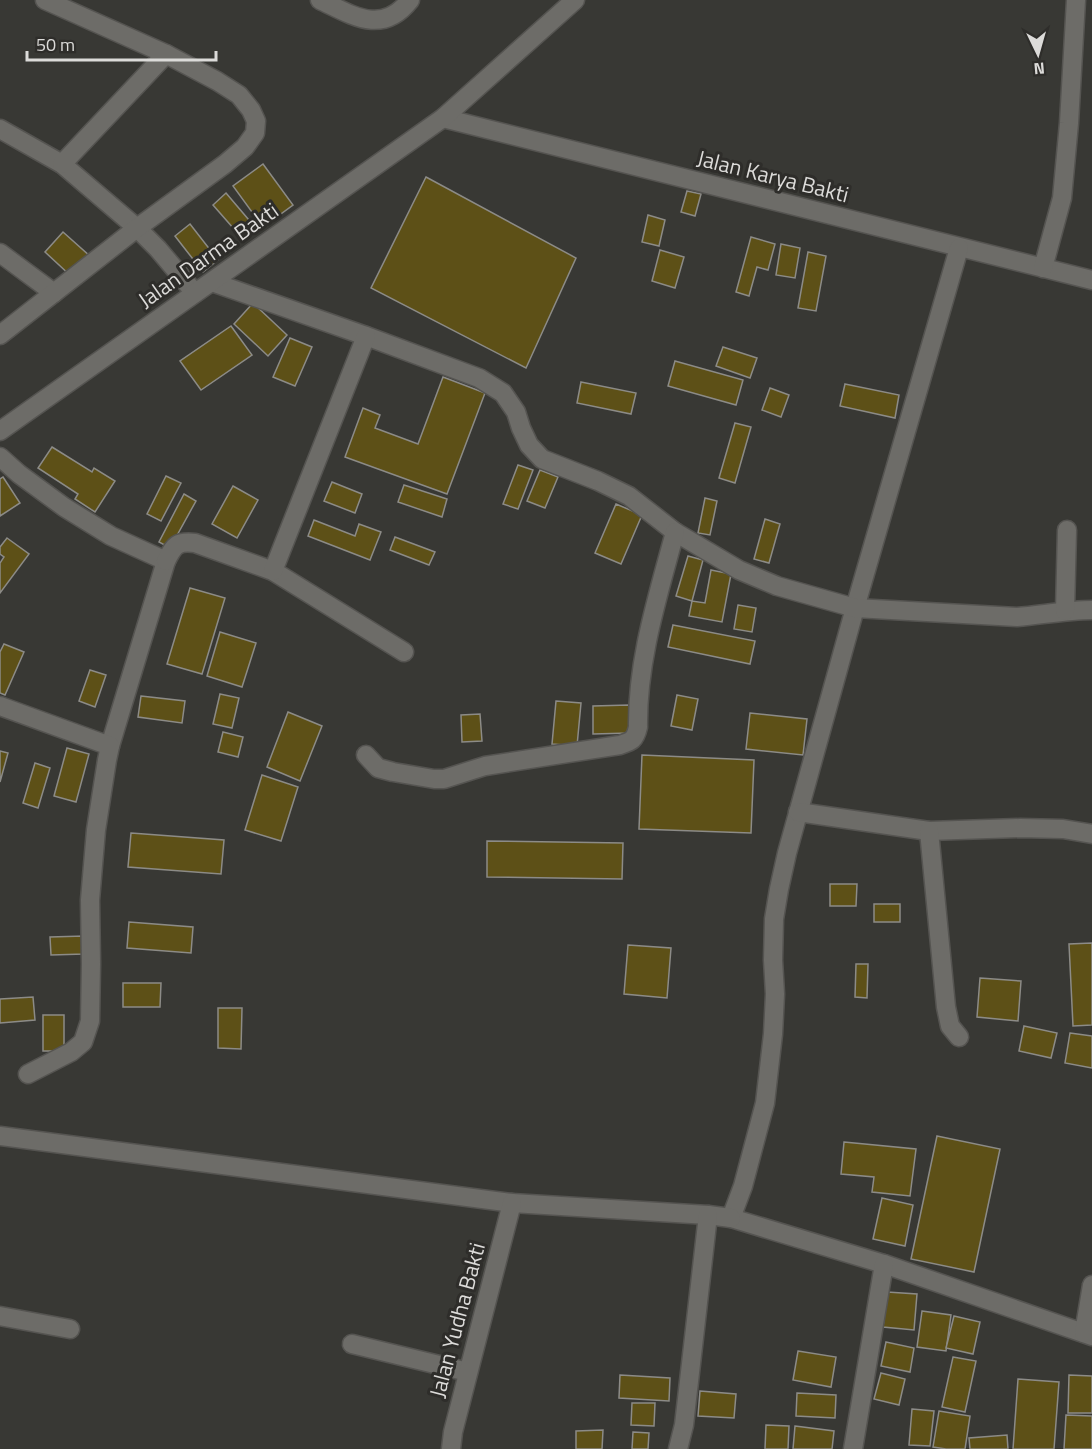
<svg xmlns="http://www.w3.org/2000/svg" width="1092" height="1449" font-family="'Titillium Web',sans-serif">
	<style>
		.building { fill: #5d5017; stroke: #8c8b87; stroke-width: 1.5 }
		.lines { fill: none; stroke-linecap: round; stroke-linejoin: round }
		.minor-casing { stroke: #555451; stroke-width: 21 }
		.minor { stroke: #6d6c68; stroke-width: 18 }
		.labels { text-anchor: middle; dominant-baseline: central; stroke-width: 6; stroke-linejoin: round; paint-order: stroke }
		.street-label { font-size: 22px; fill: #dcdbd9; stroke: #2e2d2a }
	</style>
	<rect width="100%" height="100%" fill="#383834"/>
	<g class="building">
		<polygon points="263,164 293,205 263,227 233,186"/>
		<polygon points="426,177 576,258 526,368 371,288"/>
		<polygon points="687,191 701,194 695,216 681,212"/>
		<polygon points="226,193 254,226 241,237 213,205"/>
		<polygon points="648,215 665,220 659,246 642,242"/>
		<polygon points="190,224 218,260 203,272 175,236"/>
		<polygon points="63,232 91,257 72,277 45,252"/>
		<polygon points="751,237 775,244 768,270 757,267 749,296 736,292"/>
		<polygon points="781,244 800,248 795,278 776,275"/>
		<polygon points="660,250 684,257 675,288 652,281"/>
		<polygon points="808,252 826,256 816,311 798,308"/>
		<polygon points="253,303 287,335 268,356 234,324"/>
		<polygon points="231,326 252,355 201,390 180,361"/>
		<polygon points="290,338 312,347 295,386 273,377"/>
		<polygon points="723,347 757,358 750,378 716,366"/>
		<polygon points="675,361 743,380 736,405 668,386"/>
		<polygon points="443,377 485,393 447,494 345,457 363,408 380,415 375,428 418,444"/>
		<polygon points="581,382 636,393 631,414 577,403"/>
		<polygon points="845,384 899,395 895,418 840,406"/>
		<polygon points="770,388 789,395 781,417 762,410"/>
		<polygon points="735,423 751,427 735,483 719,478"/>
		<polygon points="52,447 92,472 94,468 115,481 95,512 75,499 78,494 38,468"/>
		<polygon points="518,465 533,470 518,509 503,504"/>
		<polygon points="540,470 558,477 545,508 527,501"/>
		<polygon points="166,476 181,483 161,521 147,514"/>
		<polygon points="3,477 20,503 0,516 0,479"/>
		<polygon points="332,482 362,494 355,513 324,501"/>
		<polygon points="404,485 447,499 442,517 398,502"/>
		<polygon points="233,486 258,500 237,538 212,524"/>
		<polygon points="184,494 196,501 170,548 159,542"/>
		<polygon points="705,498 717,501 710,535 698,533"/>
		<polygon points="616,504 642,515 621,564 595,553"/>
		<polygon points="765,519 780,524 769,563 754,559"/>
		<polygon points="314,520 355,536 359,524 381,532 370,560 308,536"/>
		<polygon points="395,537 435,552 429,565 390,550"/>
		<polygon points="7,538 29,554 0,593 0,563 4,557 0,554 0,547"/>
		<polygon points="688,556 703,560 692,601 676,596"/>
		<polygon points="711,570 731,574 722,622 689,616 692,601 705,603"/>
		<polygon points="190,588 225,598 202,674 167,664"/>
		<polygon points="738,605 756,608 752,632 734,629"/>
		<polygon points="673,625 755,641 750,664 668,647"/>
		<polygon points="220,632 256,643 242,687 207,676"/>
		<polygon points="4,644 24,652 5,695 0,693 0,652"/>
		<polygon points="90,670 106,675 95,707 79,701"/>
		<polygon points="220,694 239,698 232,728 213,724"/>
		<polygon points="677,695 698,699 692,730 671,726"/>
		<polygon points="141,696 185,701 182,723 138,717"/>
		<polygon points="556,701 581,703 577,746 552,744"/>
		<polygon points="629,705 630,733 593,734 593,706"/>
		<polygon points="288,712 322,726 300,781 267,767"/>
		<polygon points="750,713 807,719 803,755 746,749"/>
		<polygon points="480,714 482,741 462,742 461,715"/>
		<polygon points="223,732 243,737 238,757 218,752"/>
		<polygon points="67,748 89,754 76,802 54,796"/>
		<polygon points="0,751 8,753 0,782"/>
		<polygon points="642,755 754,760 751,833 639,829"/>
		<polygon points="35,763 50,768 38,808 23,803"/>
		<polygon points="262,775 298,787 281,841 245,830"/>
		<polygon points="131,833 224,840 221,874 128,867"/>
		<polygon points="487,841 623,843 622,879 487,877"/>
		<polygon points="830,884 857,884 856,906 830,906"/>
		<rect x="874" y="904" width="26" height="18"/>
		<polygon points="129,922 193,927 191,953 127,948"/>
		<polygon points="84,936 84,954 51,955 50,937"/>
		<polygon points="1092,943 1092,1025 1073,1026 1069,944"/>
		<polygon points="628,945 671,948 667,998 624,994"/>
		<polygon points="856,964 868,964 867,998 855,997"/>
		<polygon points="980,978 1021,981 1018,1021 977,1017"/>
		<polygon points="123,983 161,983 160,1007 123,1007"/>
		<polygon points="33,997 35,1020 0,1023 0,999"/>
		<polygon points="218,1008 242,1008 241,1049 218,1048"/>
		<rect x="43" y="1015" width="21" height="36"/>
		<polygon points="1024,1026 1057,1033 1051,1058 1019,1051"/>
		<polygon points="1070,1033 1092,1036 1092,1068 1065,1063"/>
		<polygon points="937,1136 1000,1149 974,1272 911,1259"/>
		<polygon points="844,1142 916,1149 910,1196 872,1192 874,1177 841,1174"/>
		<polygon points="882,1198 913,1205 905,1246 873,1239"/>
		<polygon points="887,1292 917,1294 914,1330 883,1327"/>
		<polygon points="922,1311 951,1315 946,1351 917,1347"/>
		<polygon points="954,1316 980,1322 973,1354 946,1348"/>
		<polygon points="886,1342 914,1348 910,1372 881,1366"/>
		<polygon points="798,1351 836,1357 831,1387 793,1380"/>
		<polygon points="953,1357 976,1361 965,1412 942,1407"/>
		<polygon points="881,1373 905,1379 899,1405 874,1399"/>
		<polygon points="620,1375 670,1378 669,1401 619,1398"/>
		<polygon points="1069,1375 1092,1376 1092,1413 1068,1413"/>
		<polygon points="1018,1379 1059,1382 1054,1449 1013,1449"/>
		<polygon points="700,1391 736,1394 734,1418 698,1416"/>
		<polygon points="797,1393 836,1395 835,1418 796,1416"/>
		<polygon points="632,1403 655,1403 654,1426 631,1425"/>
		<polygon points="912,1409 934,1411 930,1446 909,1445"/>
		<polygon points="939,1411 970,1416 965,1449 946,1449 933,1447"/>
		<polygon points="1066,1415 1092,1416 1092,1449 1064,1449"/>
		<polygon points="766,1425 789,1426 788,1449 765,1449"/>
		<polygon points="795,1426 834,1431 832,1449 793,1449"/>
		<polygon points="603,1430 602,1449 576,1449 576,1431"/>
		<polygon points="633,1432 649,1433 648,1449 632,1449"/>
		<polygon points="1007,1435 1008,1449 970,1449 969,1438"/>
	</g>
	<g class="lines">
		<defs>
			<g id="minor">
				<path d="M320,0C352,15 382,36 410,0"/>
				<polyline points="443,118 1092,280"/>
				<polyline points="0,129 62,164 137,228 158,249 195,293"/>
				<polyline points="62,164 166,54"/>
				<polyline points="959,248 855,608 787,853 779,889 774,919 773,960 775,994 773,1034 765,1103 743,1186 731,1218 884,1264 1092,1336"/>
				<polyline points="0,253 54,293"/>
				<polyline points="1043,268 1062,198 1069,123 1076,0"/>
				<path d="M212,282L366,336L479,378L503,393L516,412L521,428L529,445L542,459L598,481L629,496L675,532L739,570L777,586L855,608L1017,617C1042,615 1067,610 1092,610"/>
				<polyline points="0,335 137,228 225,164 245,147 255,133 256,121 251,110 239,95 217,81 166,54 45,0"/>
				<polyline points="0,431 443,118 575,0"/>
				<polyline points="0,457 19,474 64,507 111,536 166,561 110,746"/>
				<path d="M166,561C174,545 177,541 195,543L273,571L404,652"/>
				<polyline points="273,571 366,336"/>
				<polyline points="1065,611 1067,530"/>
				<polyline points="0,706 110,746 107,760 96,830 90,900 91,964 90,1021 83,1042 71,1052 28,1074"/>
				<path d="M366,755L378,768L393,772L434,779H444L485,766L620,745C632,741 635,740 638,727C637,660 658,596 675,532"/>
				<polyline points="798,812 929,831 1020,828 1063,829 1092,834"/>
				<polyline points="929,831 946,1007 950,1026 959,1037"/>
				<polyline points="0,1136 512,1203 708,1215 731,1218"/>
				<polyline points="0,1316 70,1329"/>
				<polyline points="1084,1333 1092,1285"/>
				<polyline points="352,1344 468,1372"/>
				<polyline points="451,1449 453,1432 512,1203"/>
				<polyline points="678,1449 684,1425 708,1215"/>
				<polyline points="853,1449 884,1264"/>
			</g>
		</defs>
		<use href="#minor" class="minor-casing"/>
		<use href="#minor" class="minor"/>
	</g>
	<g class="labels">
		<g class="street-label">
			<text transform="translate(773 176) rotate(14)">Jalan Karya Bakti</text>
			<text transform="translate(208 255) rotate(-35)">Jalan Darma Bakti</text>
			<text transform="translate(457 1320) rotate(-75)">Jalan Yudha Bakti</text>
		</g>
	</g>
	<g transform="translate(1038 54) rotate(175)" stroke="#2e2d2a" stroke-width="4.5" paint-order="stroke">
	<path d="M0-4.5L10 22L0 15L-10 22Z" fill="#dcdbd9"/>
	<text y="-9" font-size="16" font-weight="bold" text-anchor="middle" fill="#dcdbd9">N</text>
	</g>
	<path d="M27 51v9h189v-9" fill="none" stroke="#dcdbd9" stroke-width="3"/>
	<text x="36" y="51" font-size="18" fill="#dcdbd9" stroke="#2e2d2a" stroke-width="4.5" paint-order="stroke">50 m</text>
</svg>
